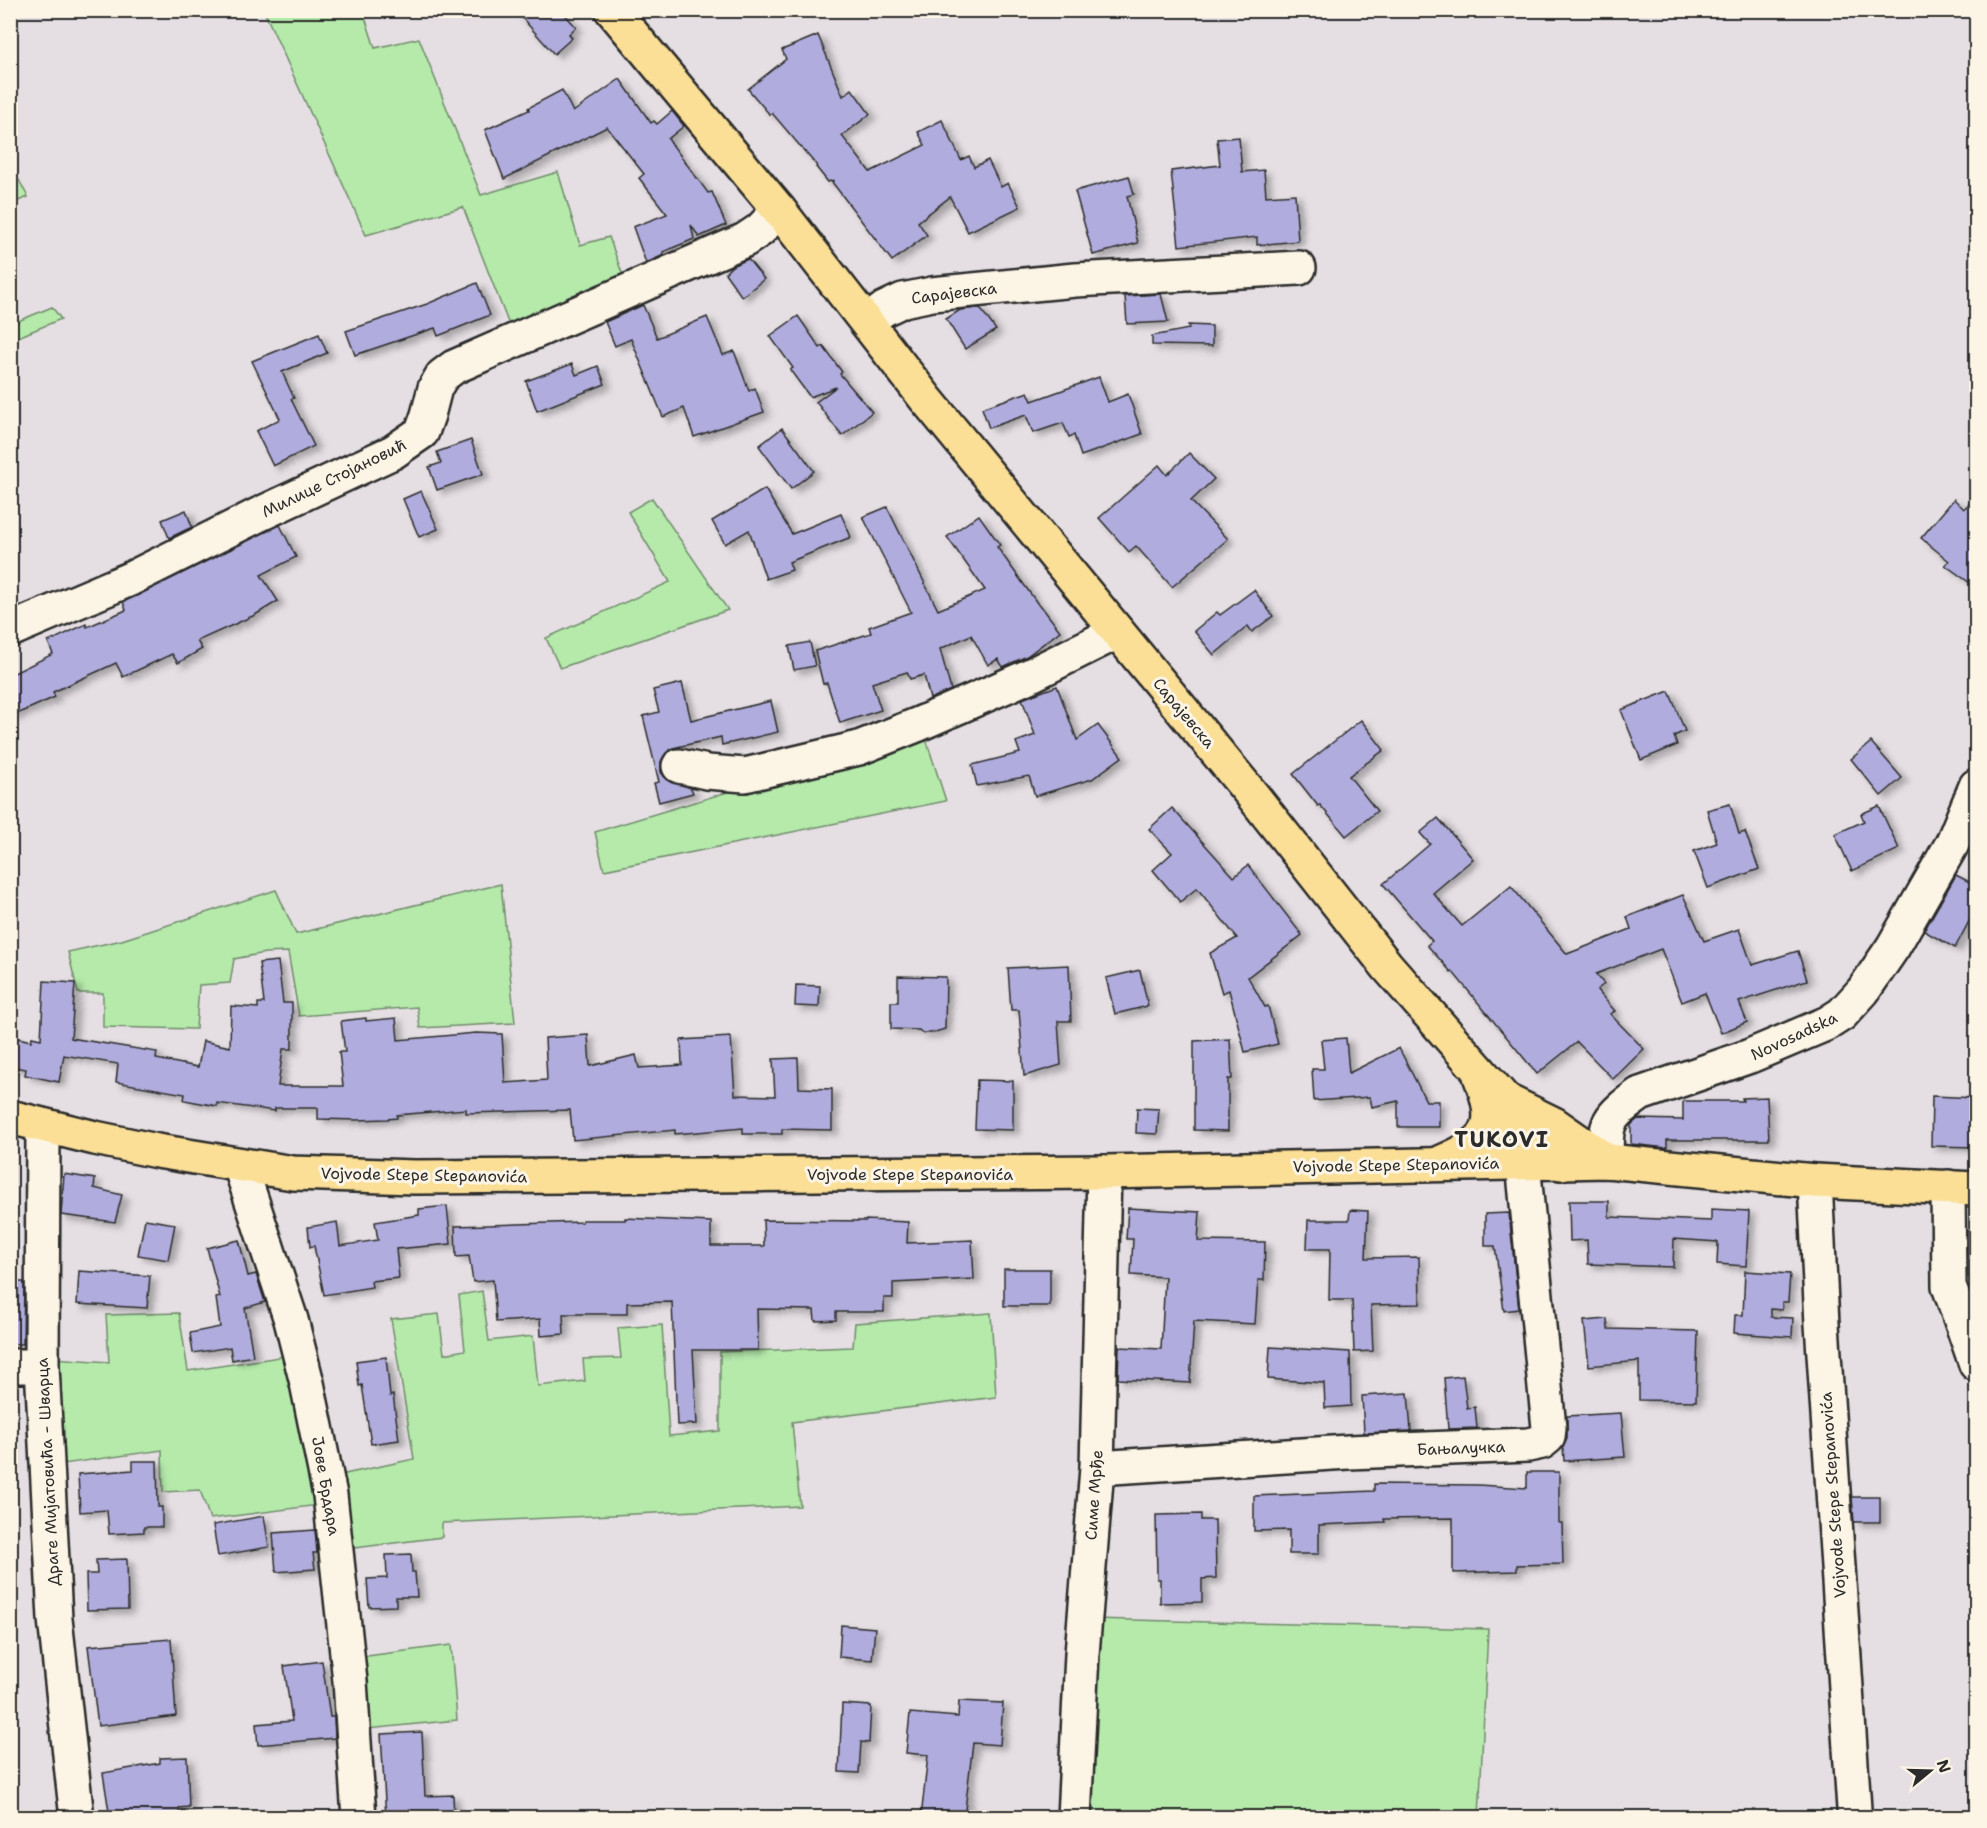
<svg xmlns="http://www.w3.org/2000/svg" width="1987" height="1828" font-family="'Shantell Sans',sans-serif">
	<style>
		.green { fill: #b5eaab; stroke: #708a6b; stroke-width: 1.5 }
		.building { fill: #b0acde; stroke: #2b2b2b; stroke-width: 1.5; filter: url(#shadow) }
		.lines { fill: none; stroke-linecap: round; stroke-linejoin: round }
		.minor-casing { stroke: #2b2b2b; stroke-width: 38 }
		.major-casing { stroke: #2b2b2b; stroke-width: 38 }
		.minor { stroke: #fcf5e5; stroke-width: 33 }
		.major { stroke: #fbdf96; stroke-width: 33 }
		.labels { text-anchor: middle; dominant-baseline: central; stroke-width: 6; stroke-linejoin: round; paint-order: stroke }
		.street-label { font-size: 16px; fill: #2b2b2b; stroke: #fcf5e5 }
		.district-label { font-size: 22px; font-weight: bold; letter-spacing: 1.5px; fill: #2b2b2b; stroke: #fcf5e5 }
	</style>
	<defs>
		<filter id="shadow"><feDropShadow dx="6" dy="4" stdDeviation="3" flood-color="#0004"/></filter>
	</defs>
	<rect width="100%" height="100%" fill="#e5dfe3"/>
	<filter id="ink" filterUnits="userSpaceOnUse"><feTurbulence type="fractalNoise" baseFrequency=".0167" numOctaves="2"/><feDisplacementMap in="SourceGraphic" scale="12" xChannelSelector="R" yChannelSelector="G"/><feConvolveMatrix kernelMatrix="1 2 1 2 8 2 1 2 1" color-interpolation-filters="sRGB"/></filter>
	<g filter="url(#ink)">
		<g class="green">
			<polygon points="264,11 363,11 375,48 419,38 481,195 558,172 580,245 609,237 626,284 511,330 463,207 366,235"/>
			<polygon points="19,180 28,197 11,204 11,183"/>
			<polygon points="52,307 61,319 11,340 11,324"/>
			<polygon points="652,498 728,610 560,668 546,638 670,582 628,512"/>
			<polygon points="924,733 946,801 604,870 595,832"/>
			<polygon points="501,884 515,1023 420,1028 417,1007 299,1016 288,952 265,953 234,959 230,983 199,985 196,1029 103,1027 103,993 78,993 68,952 122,940 276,890 296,934"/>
			<polygon points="482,1291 489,1341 533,1336 538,1386 585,1381 583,1359 621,1358 618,1328 662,1325 669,1436 720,1431 720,1352 853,1347 855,1323 991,1313 996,1397 792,1422 800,1506 442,1523 442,1537 331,1551 326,1504 210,1519 200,1490 163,1492 162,1450 56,1465 53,1358 109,1362 106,1315 179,1313 188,1371 292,1355 331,1477 414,1459 391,1319 439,1314 444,1354 465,1350 459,1295"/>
			<polygon points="1092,1619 1488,1629 1479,1817 1077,1818"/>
			<polygon points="451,1645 457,1720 357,1730 352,1658"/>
		</g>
		<g class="building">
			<polygon points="515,10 561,10 576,27 569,34 572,38 554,54"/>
			<polygon points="818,35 843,96 852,89 870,114 842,136 870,172 925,145 918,132 942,120 961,160 969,156 974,167 988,160 1001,187 1008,183 1020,207 968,232 950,197 918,222 927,235 892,261 832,182 834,180 828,182 816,167 817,166 772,113 770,115 748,89 786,59 782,50"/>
			<polygon points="620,79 651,123 654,121 657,124 672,111 684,126 668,139 708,193 712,192 726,225 699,237 691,225 694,239 663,252 664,255 646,263 633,227 667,214 639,178 644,174 607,127 504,179 485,130 529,110 528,108 562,90 573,112"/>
			<polygon points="1239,137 1242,172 1264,170 1266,196 1295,194 1298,241 1257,245 1257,237 1179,246 1171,171 1220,165 1217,139"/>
			<polygon points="1129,176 1134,194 1127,196 1138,243 1093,255 1075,191"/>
			<polygon points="748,259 764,279 742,297 725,273 732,266"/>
			<polygon points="477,283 490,315 438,336 435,328 355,355 346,331 427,304"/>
			<polygon points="1161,294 1168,322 1127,324 1125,296"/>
			<polygon points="643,305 657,338 707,317 723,355 734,351 749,391 755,388 764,412 694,437 684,408 663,417 631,339 615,346 605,322"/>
			<polygon points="977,308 980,308 996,330 965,349 946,319 960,310"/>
			<polygon points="798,316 820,348 823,346 842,372 840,374 872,412 842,436 816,402 836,387 810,397 790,370 793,368 770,336"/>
			<polygon points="1188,325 1212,326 1212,346 1152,345 1152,336 1189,329"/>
			<polygon points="319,334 327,353 282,372 294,398 291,399 314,446 273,466 256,431 280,419 252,361"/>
			<polygon points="572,364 576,375 598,366 605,384 537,411 526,381"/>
			<polygon points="1099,377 1108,402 1128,394 1142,434 1081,456 1074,435 1069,437 1063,423 1033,433 1026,415 989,428 982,408 1028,392 1032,401"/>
			<polygon points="782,428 814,471 791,489 759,446"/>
			<polygon points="471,440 483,474 437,490 429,467 441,463 437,452"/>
			<polygon points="1189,453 1214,479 1191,501 1228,539 1172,587 1136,546 1129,552 1099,518 1159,465 1167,475"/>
			<polygon points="765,489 792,534 841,514 851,537 789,562 792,570 766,579 749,530 725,544 712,521"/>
			<polygon points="421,491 438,529 419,537 403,499"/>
			<polygon points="1977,494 1977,588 1945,565 1949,561 1921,538 1954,499 1964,509"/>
			<polygon points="887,507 938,610 985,590 947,537 979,515 1000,545 997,547 1040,607 1041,606 1060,631 1027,656 1003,667 998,659 988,665 971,635 940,649 951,690 930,699 924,675 910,679 907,672 872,683 881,710 840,723 827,683 823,684 815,651 871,633 869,627 911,612 863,517"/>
			<polygon points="186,510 192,527 169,538 162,520"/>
			<polygon points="280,525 296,557 261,575 278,601 255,615 197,641 202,649 178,663 172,654 123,677 116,663 53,692 55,697 10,717 10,675 53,654 48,642 86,624 87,627 126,610 123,602"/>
			<polygon points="1254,590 1273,616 1252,632 1248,626 1214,655 1194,631 1217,612 1220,615"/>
			<polygon points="810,642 815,666 794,670 789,646"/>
			<polygon points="682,683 691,720 771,701 778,732 722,745 721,737 673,748 666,753 661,762 661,772 667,780 691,788 693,793 659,802 654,783 659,782 643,716 659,712 653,690"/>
			<polygon points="1057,686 1077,740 1098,725 1122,757 1092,779 1035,796 1029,776 977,786 972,765 1020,753 1016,742 1035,735 1022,699"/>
			<polygon points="1669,691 1685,731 1674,736 1677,745 1641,760 1621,710"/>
			<polygon points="1361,720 1384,750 1349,776 1377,811 1346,836 1320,805 1318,806 1293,774"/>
			<polygon points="1871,742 1902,778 1881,796 1851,759"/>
			<polygon points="1730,804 1739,834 1745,832 1759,869 1708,888 1694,851 1717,843 1707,810"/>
			<polygon points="1879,806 1899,849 1852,871 1835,834 1864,821 1861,814"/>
			<polygon points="1172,808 1234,877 1248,865 1302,935 1248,977 1265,1007 1268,1006 1278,1044 1245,1052 1229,990 1222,993 1210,953 1237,938 1197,888 1180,902 1153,870 1172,853 1149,829"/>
			<polygon points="1438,818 1473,859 1433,893 1462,926 1511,886 1567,954 1631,929 1627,917 1683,895 1704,941 1739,929 1752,965 1798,951 1807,980 1739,1002 1747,1022 1721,1033 1705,993 1682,1002 1661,949 1596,974 1604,984 1597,990 1615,1011 1610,1014 1644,1049 1613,1079 1577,1042 1537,1074 1452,971 1451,972 1427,945 1432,941 1383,884 1430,844 1420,833"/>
			<polygon points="1956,875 1977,886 1977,906 1955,948 1924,931"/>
			<polygon points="278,961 283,1003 292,1003 292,1049 283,1049 278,1086 343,1086 339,1052 345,1052 341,1021 366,1018 366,1021 396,1018 398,1040 476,1033 502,1034 505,1083 547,1080 545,1038 588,1035 590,1066 636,1055 639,1068 682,1065 681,1040 731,1037 735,1095 775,1096 773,1059 798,1058 799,1088 832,1089 832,1130 782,1129 782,1134 743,1134 743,1128 675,1134 675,1130 573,1140 570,1110 466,1113 466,1109 397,1115 397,1118 387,1119 357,1120 318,1119 318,1108 275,1108 275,1111 217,1103 217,1106 184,1100 185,1094 116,1082 118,1064 64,1055 59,1082 25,1075 26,1069 10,1066 10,1036 31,1041 32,1037 41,1039 44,981 75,983 71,1038 157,1052 156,1059 198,1067 203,1041 230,1047 231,1006 258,1008 258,1003 264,1003 259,963"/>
			<polygon points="1069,965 1071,1021 1058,1021 1061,1065 1024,1076 1019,1010 1011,1010 1008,968"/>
			<polygon points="1140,970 1148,1006 1115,1014 1106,978"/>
			<polygon points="898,976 946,977 945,1029 932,1033 922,1033 919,1030 891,1029 891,1002 898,1002"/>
			<polygon points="796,985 820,986 819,1007 795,1006"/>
			<polygon points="1346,1038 1349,1073 1399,1048 1426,1101 1439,1101 1439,1127 1398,1127 1398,1101 1372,1107 1370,1097 1314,1101 1312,1069 1324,1069 1321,1040"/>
			<polygon points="1230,1039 1232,1079 1228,1079 1228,1131 1194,1130 1194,1041"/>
			<polygon points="977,1080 1013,1081 1013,1130 975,1129"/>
			<polygon points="1932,1096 1977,1098 1976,1147 1931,1146"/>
			<polygon points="1767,1097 1769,1140 1667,1140 1667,1148 1631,1144 1631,1125 1633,1123 1638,1119 1683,1120 1683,1101 1743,1101 1742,1098"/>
			<polygon points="1137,1108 1159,1109 1157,1134 1136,1133"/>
			<polygon points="64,1174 95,1179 94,1188 122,1195 115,1222 61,1215"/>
			<polygon points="1569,1201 1609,1201 1609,1217 1711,1221 1711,1209 1749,1211 1746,1266 1717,1264 1718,1242 1674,1239 1673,1267 1588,1264 1587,1240 1570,1241"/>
			<polygon points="447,1206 451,1244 396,1249 399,1278 371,1281 372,1287 324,1295 314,1246 310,1247 308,1227 337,1222 340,1246 378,1240 375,1222 419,1215 419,1209"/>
			<polygon points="1128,1208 1200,1212 1198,1241 1265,1242 1264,1280 1258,1280 1255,1324 1194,1321 1190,1383 1118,1379 1119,1347 1161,1349 1165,1277 1131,1275 1133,1239 1126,1239"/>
			<polygon points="1350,1210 1368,1211 1366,1258 1419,1257 1420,1304 1371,1305 1373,1351 1354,1352 1352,1300 1329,1300 1330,1249 1307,1249 1308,1220 1349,1220"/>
			<polygon points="1509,1213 1519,1309 1504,1311 1495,1246 1485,1246 1485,1214"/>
			<polygon points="625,1218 711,1222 711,1246 764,1246 763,1220 866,1221 866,1220 908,1222 907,1243 972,1240 974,1279 893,1283 893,1298 884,1298 884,1312 836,1312 836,1320 815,1321 814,1310 757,1309 758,1350 693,1350 697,1424 677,1425 672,1302 627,1303 627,1314 563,1314 564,1334 541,1336 540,1319 496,1322 493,1280 473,1282 469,1256 456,1257 455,1226 582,1222 582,1220 625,1220"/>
			<polygon points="145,1219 175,1224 168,1260 138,1255"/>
			<polygon points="1967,1231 1977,1231 1977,1277 1968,1277"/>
			<polygon points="239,1240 248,1276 256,1274 265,1302 245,1308 253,1356 232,1360 230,1347 193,1353 190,1333 220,1327 216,1298 220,1297 207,1248"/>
			<rect x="1004" y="1269" width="46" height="37"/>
			<polygon points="79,1271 150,1276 147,1308 77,1304"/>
			<polygon points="1745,1271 1790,1274 1788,1302 1782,1302 1782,1310 1771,1309 1771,1317 1793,1318 1792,1337 1734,1333 1735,1315 1743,1315"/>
			<polygon points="10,1282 24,1282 23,1344 10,1344"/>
			<polygon points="1607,1319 1608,1329 1698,1331 1696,1401 1639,1400 1639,1361 1589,1366 1584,1321"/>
			<polygon points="1270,1347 1350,1352 1351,1406 1325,1408 1324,1383 1268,1379"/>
			<polygon points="386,1357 390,1396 393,1395 399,1440 371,1444 362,1385 359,1386 356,1361"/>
			<polygon points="1463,1376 1467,1408 1475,1407 1477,1428 1448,1429 1444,1378"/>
			<polygon points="1408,1393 1411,1431 1364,1433 1362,1396"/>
			<polygon points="1621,1413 1625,1457 1564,1461 1563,1446 1567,1439 1567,1416"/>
			<polygon points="133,1461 157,1461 158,1507 162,1507 162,1527 144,1527 144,1532 109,1534 107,1510 80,1512 78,1474 133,1470"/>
			<polygon points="1527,1472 1559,1472 1559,1523 1562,1523 1563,1564 1517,1565 1517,1571 1453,1573 1453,1518 1384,1519 1385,1522 1319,1525 1319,1554 1289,1554 1289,1530 1254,1531 1254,1496 1374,1491 1374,1484 1478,1485 1527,1488"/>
			<polygon points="1852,1497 1880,1497 1880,1522 1854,1522"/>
			<polygon points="1201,1514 1201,1520 1215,1520 1216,1578 1202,1579 1202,1602 1160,1603 1160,1579 1157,1579 1156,1515"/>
			<polygon points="264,1516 269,1547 218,1556 213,1525"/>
			<polygon points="315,1530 317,1553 313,1553 315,1569 276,1572 273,1533"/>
			<polygon points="411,1554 412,1572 415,1572 417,1597 396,1597 396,1606 369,1607 367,1579 387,1578 386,1555"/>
			<polygon points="127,1559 128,1609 87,1610 86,1574 97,1574 96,1560"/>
			<polygon points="841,1625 875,1628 872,1660 839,1657"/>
			<polygon points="171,1639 176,1716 98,1726 88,1646"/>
			<polygon points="322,1661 330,1717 334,1717 335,1738 258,1745 256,1724 292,1721 284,1666"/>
			<polygon points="959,1701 1003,1703 1000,1745 973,1743 964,1818 921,1818 928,1755 906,1753 910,1713 958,1717"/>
			<polygon points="842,1704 871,1706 869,1743 861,1742 859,1773 839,1772"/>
			<polygon points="422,1732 425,1796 453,1795 454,1818 386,1818 381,1734"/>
			<polygon points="187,1757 189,1807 179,1808 180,1818 110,1818 103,1773 160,1763 160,1758"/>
		</g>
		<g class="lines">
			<defs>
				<g id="minor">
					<polyline points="867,322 884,309 903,300 932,294 1075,280 1299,268"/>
					<polyline points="10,630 130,579 258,515 393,452 422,432 428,415 435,388 442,376 454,367 745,240 760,230 779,210"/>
					<polyline points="679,766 707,772 745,775 859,748 919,724 1029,676 1117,632"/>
					<polyline points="43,1126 42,1366 55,1619 77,1818"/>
					<path d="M1607,1161C1604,1121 1608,1117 1640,1094L1750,1056L1828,1023L1842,1014L1863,991L1893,947L1952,844L1976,786"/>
					<polyline points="240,1165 291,1320 307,1383 330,1495 350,1681 359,1818"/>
					<polyline points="1815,1181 1822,1324 1854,1809"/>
					<polyline points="1948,1187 1949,1286 1976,1364"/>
					<polyline points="10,1366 42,1366"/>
					<polyline points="1097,1468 1348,1452 1528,1445 1542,1442 1548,1437 1549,1428 1523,1163"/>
					<polyline points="1074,1818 1082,1654 1097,1468 1104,1172"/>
				</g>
				<g id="major">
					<polyline points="612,10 779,210 926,399 1253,796 1387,966 1505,1100 1527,1132 1542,1149 1561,1163"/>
					<polyline points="1507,1101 1554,1124 1607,1161"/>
					<polyline points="10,1117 95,1138 157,1151 293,1173 415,1177 1104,1172 1607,1161 1815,1181 1976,1189"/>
					<path d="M1442,1162C1491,1142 1500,1126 1480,1076"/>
				</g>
			</defs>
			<use href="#minor" class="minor-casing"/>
			<use href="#major" class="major-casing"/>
			<use href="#minor" class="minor"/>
			<use href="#major" class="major"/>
		</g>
	</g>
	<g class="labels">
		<g class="street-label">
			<text transform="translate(954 293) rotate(-7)">Сарајевска</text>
			<text transform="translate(334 478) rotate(-26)">Милице Стојановић</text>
			<text transform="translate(1184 713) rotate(50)">Сарајевска</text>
			<text transform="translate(1794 1036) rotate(-25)">Novosadska</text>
			<text transform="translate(1396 1165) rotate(-1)">Vojvode Stepe Stepanovića</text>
			<text x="910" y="1174">Vojvode Stepe Stepanovića</text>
			<text transform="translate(424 1175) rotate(1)">Vojvode Stepe Stepanovića</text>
			<text transform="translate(1461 1448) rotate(-2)">Бањалучка</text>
			<text transform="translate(48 1472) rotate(-93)">Драге Мијатовића - Шварца</text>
			<text transform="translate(326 1486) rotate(80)">Јове Брдара</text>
			<text transform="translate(1094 1495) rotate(-86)">Симе Мрђе</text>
			<text transform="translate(1833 1495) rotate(-94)">Vojvode Stepe Stepanovića</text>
		</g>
		<g class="district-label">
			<text x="1502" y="1139">TUKOVI</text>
		</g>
	</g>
	<rect width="1987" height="1828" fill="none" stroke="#fcf5e5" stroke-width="36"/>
	<rect x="18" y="18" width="1951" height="1792" fill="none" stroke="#2b2b2b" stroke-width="2" filter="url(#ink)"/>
	<g transform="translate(1930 1771) rotate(71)" stroke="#fcf5e5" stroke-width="4.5" paint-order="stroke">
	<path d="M0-4.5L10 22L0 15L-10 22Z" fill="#2b2b2b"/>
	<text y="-9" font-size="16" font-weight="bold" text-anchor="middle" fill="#2b2b2b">N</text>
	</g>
</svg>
